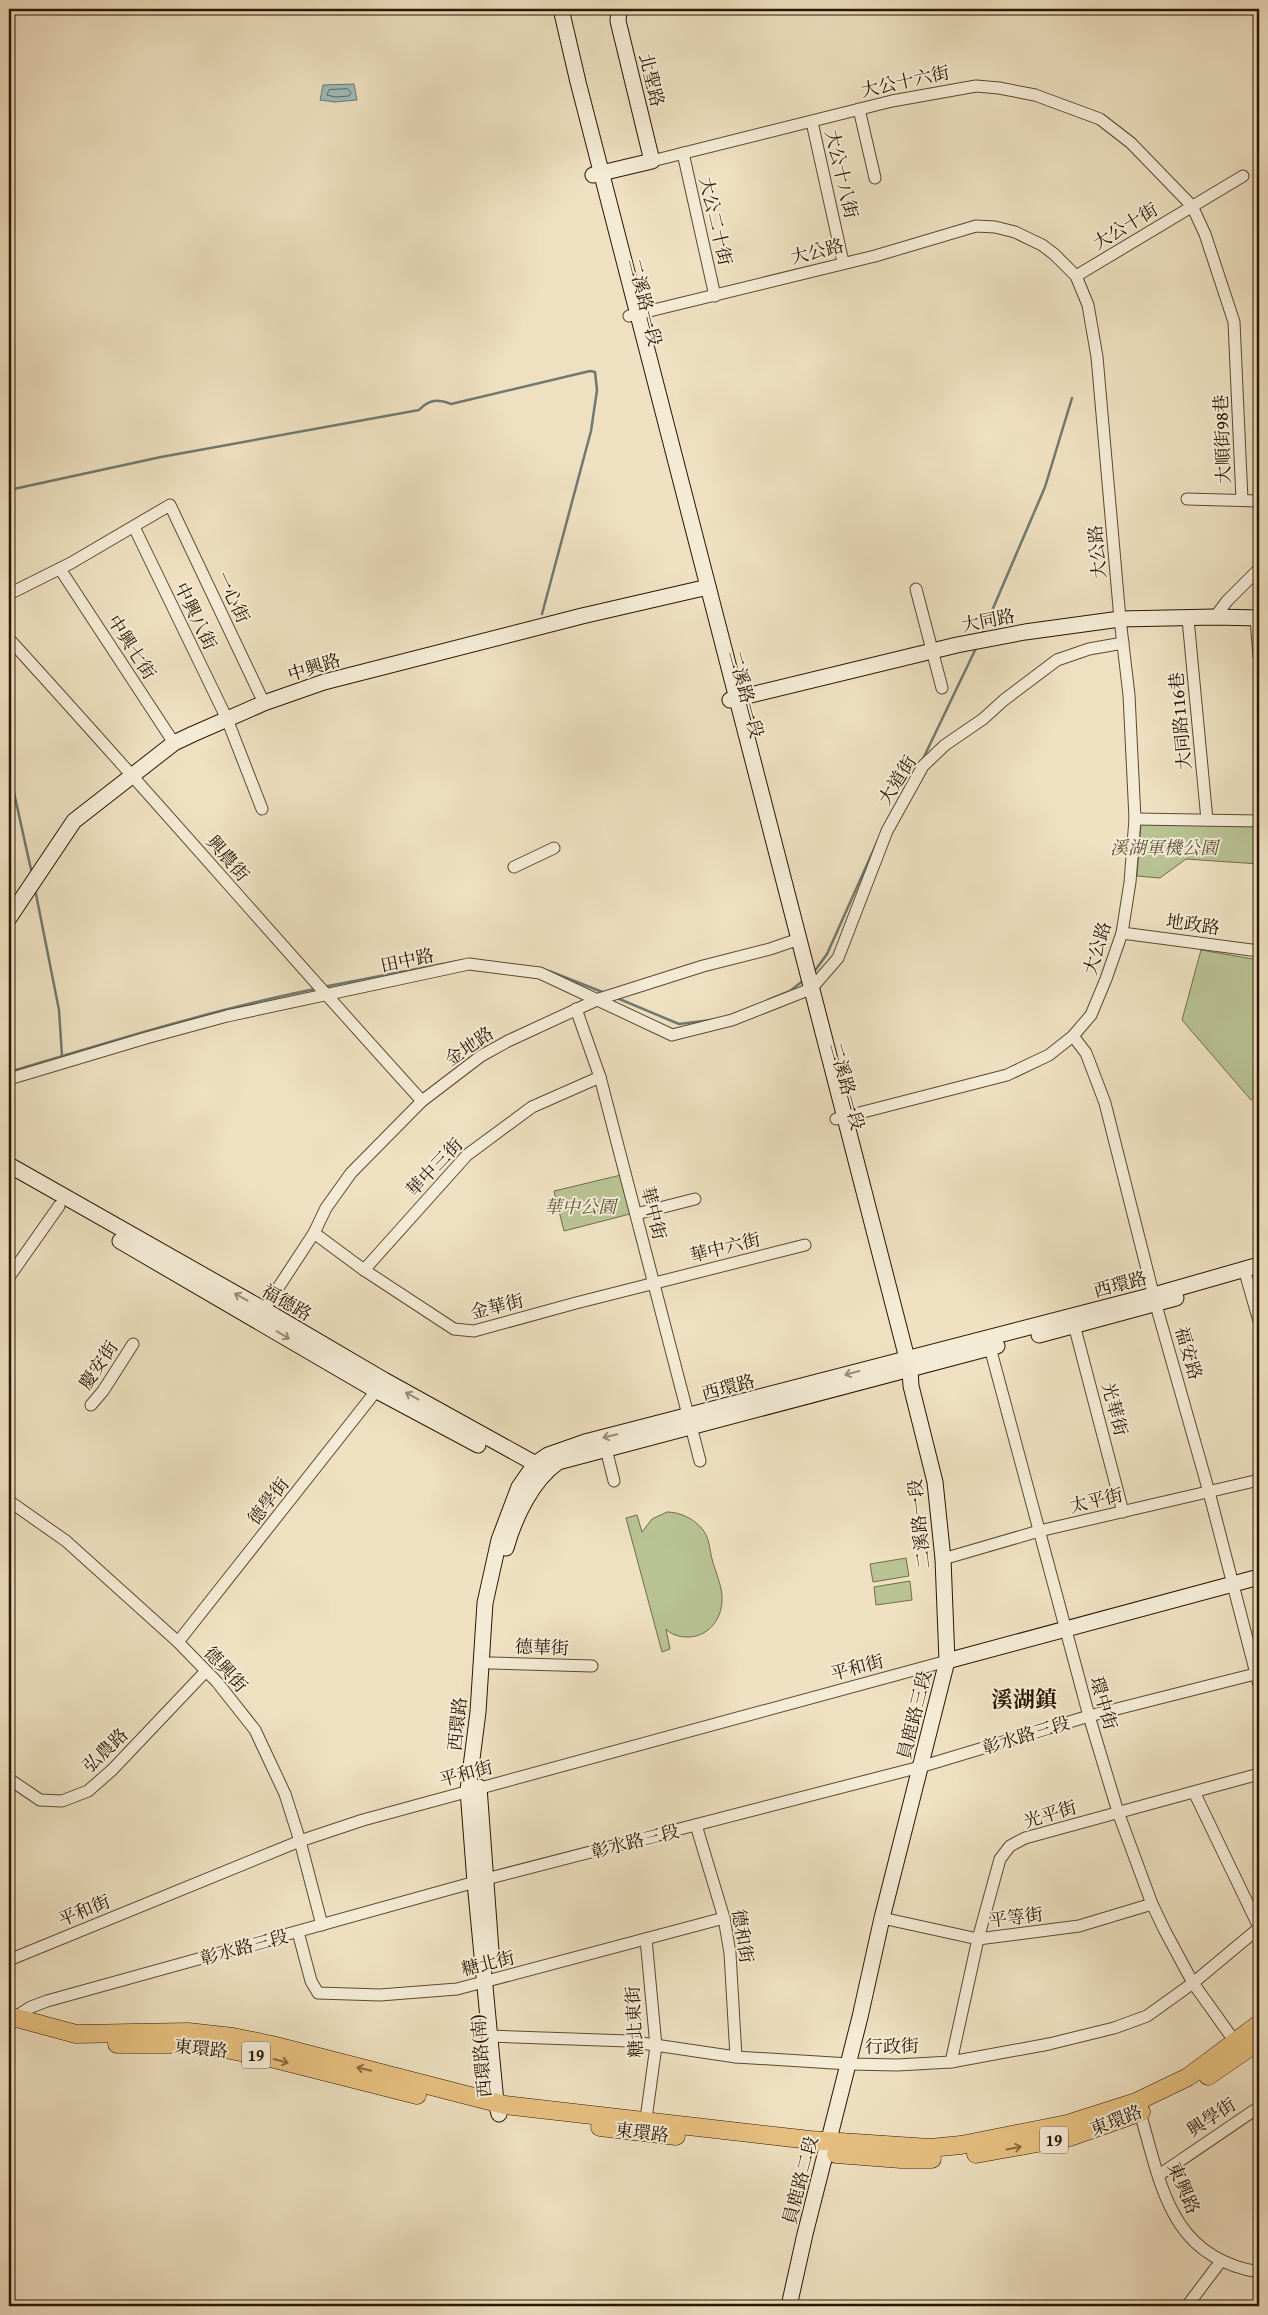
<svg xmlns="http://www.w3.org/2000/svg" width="1268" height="2315" font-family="'Gentium Book Plus','Noto Serif TC',serif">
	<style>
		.green { fill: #b8c293; stroke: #726c4a }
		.water { fill: #9cbbbb; stroke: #6f7971 }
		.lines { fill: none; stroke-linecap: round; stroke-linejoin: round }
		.shore { stroke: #64685e; stroke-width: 1 }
		.stream { stroke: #6f7971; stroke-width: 2.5 }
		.street-casing { stroke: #5c4832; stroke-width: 13 }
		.secondary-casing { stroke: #2b1502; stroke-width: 17 }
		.primary-casing { stroke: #2b1502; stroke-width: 19 }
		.street { stroke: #f4ebd6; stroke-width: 11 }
		.secondary { stroke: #f4ebd6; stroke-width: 15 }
		.primary { stroke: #e7c080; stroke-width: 18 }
		.oneway { stroke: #9a8b77 }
		.oneway2 { stroke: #896a41 }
		.labels { text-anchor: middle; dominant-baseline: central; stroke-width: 4; stroke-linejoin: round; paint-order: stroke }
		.shield { fill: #f4ebd6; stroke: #675542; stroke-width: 1 }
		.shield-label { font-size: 16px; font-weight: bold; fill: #2b1502 }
		.street-label { font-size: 18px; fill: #2b1502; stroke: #f4ebd6 }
		.park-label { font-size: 18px; font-style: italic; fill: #5c5235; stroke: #f4ebd6 }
		.district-label { font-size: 22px; font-weight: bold; fill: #2b1502; stroke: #f4ebd6 }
	</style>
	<rect width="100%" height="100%" fill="#eee0c0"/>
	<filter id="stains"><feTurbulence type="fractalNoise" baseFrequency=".004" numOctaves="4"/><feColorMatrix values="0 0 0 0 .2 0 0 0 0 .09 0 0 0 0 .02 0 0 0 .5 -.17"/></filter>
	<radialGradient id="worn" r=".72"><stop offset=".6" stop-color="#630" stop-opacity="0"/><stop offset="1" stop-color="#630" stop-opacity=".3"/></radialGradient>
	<g class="green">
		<polygon points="1141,823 1259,824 1259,864 1186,859 1160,878 1137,876"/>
		<polygon points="1201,950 1259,960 1259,1094 1251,1100 1182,1020"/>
		<polygon points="621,1175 630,1214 564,1231 554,1191"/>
		<path d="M667,1512C680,1512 695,1519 703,1530C709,1537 710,1551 712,1559C715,1571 723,1588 722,1600C722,1620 707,1638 686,1637C679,1637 670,1634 666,1629L670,1649L662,1652L626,1518L637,1515L642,1532L652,1519Z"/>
		<polygon points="906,1558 909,1576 873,1582 870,1564"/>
		<polygon points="910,1581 912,1600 876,1605 874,1587"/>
	</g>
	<polygon class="water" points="354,84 357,100 335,102 320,100 323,85"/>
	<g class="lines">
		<polygon class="shore" points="348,89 351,93 349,96 335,97 327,95 329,90"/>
		<g class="stream">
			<path d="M9,490L161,457L419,410C429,399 438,399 451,404L590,371L595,372L597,390L591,431L542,614"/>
			<polyline points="982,634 1045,487 1072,398"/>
			<polyline points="922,761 977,646"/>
			<polyline points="9,770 32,874"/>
			<polyline points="35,889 59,1010 62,1056"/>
			<polyline points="549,971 605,993"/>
			<polyline points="814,972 827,954 878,840"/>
			<polyline points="323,987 463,960"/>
			<polyline points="617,998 679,1024 711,1020"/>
			<polyline points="768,1000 790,991 804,980"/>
			<path d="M9,1072C110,1042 211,1010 315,989"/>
		</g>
		<defs>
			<g id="street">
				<polyline points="859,109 875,178"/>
				<polyline points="812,122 843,262"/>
				<polyline points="683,153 715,296"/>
				<polyline points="652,161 892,101 976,86 999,88 1035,95 1100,119 1131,143 1192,206 1205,234 1234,322 1242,500"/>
				<polyline points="1076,276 1243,176"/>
				<polyline points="629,316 875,256 976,226 995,227 1015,232 1042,245 1054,254 1076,276 1088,305 1097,357 1120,619 1129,695 1135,819 1130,882 1122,933 1106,979 1091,1015 1073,1036 1049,1055 1007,1075 836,1119"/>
				<polyline points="1187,499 1259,501"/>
				<polyline points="134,527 227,719 262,809"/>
				<polyline points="60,569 174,743"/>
				<polyline points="916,589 942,688"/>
				<polyline points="9,594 71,563 170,505 264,703"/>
				<polyline points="1215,617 1227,601 1259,569"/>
				<polyline points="1256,618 1259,657"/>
				<polyline points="1188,619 1207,820"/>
				<path d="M9,639C148,791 283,948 422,1101"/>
				<polyline points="1135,819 1259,821"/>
				<polyline points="514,867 554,848"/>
				<polyline points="1122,933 1259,951"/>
				<polyline points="576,1009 600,1077 700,1461"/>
				<polyline points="1073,1036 1086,1053 1105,1103 1156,1305 1209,1492 1259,1685"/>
				<polyline points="9,1079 146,1038 227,1016 469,964 540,973 672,1035 732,1020 803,992 812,988 838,958 887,831 923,766 945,745 983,719 1004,700 1057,660 1089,649 1123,643"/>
				<polyline points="636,1214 695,1199"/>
				<polyline points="314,1233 364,1270 467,1155 532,1107 600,1077"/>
				<polyline points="1244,1269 1259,1321"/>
				<polyline points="364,1270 454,1329 474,1331 576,1303 805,1245"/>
				<polyline points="9,1277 59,1206"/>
				<polyline points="261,1314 314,1233 326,1208 351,1173 422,1101 481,1056 508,1041 599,999 703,966 770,949 799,939"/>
				<polyline points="1072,1317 1123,1512"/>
				<polyline points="988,1340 1089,1716 1118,1812 1152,1904 1165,1931 1193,1983 1238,2046"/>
				<polyline points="91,1405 103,1391 133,1344"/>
				<polyline points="606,1449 614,1481"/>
				<polyline points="9,1501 66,1541 178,1642 217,1682 255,1730 285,1794 300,1841 322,1925"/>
				<polyline points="943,1559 1039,1531 1259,1480"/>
				<polyline points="178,1642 380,1386"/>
				<polyline points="490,1663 592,1666"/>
				<polyline points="9,1779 40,1800 62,1801 88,1791 112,1770 206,1671"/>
				<polyline points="1195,1794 1259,1927"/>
				<polyline points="696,1825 724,1918 730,1953 736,2057"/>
				<polyline points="882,1918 978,1939 1079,1926 1152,1904"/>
				<polyline points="298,1932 311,1981 318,1993 380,1995 457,1989 724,1918"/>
				<polyline points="9,1960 300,1841 363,1820 947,1661"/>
				<polyline points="12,2019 31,2007 47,2001 486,1879 920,1767 1089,1716 1259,1673"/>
				<polyline points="490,2036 628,2041 736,2057 849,2064 897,2065 951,2062 1049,2044 1114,2028 1147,2016 1193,1983 1259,1928"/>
				<polyline points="951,2062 978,1939 1000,1859 1010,1846 1025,1838 1259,1774"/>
				<path d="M1138,2106C1161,2181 1167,2257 1259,2272"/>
				<polyline points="645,2126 656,2046 646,1939"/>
				<polyline points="1159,2175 1259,2107"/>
				<polyline points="1187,2306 1221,2261"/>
			</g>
			<g id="secondary">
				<polyline points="561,9 578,82 910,1370 911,1386 935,1482 943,1559 947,1661 882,1918 860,2017 805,2234 789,2306"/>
				<polyline points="593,175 652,161 618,21 619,9"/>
				<polyline points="730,700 957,645 1025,632 1120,619 1215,617 1259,618"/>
				<polyline points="9,918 74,821 174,743 193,734 264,703 324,682 582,616 708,587"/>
				<polyline points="9,1165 263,1309 384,1380 543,1468"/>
				<polyline points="120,1241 377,1391 478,1445"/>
				<polyline points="1039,1335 1176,1298"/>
				<path d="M506,1548C514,1519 532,1480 558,1462L997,1346"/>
				<polyline points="947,1661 1259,1577"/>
				<polyline points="479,1787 491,1951"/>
				<polyline points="499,2114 496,2102 475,1882 468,1790 478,1712 485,1603 499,1540 519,1487 535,1464 548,1455 585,1442 1161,1293 1259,1265"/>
			</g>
			<g id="primary">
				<polyline points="9,2016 76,2034 188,2032 233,2037 272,2045 505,2105 810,2140 930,2148 961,2145 1067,2124 1136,2102 1188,2077 1259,2024"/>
				<polyline points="117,2044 187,2044 225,2049 267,2057 417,2095"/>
				<polyline points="1208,2076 1259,2041"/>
				<polyline points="600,2127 676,2136"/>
				<polyline points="836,2154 901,2159 932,2159"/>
				<polyline points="976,2154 1070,2137 1141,2112"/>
			</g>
		</defs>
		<use href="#street" class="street-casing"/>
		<use href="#secondary" class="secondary-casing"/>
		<use href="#primary" class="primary-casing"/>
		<use href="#street" class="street"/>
		<use href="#secondary" class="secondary"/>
		<use href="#primary" class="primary"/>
	</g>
	<defs><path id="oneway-shaft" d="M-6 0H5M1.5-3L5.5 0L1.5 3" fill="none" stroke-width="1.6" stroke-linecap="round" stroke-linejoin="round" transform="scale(1.25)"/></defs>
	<g class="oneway">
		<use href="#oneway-shaft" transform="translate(241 1297) rotate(-151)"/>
		<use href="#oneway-shaft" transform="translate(283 1335) rotate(31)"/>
		<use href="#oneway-shaft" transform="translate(852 1373) rotate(165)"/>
		<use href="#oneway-shaft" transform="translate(412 1396) rotate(-151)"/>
		<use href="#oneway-shaft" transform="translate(610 1436) rotate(166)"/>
	</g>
	<g class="oneway2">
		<use href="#oneway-shaft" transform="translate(281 2061) rotate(15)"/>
		<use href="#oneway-shaft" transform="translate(364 2069) rotate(-166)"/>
		<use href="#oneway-shaft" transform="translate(1014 2148) rotate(-11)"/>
	</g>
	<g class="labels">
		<g class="shield">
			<rect x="242" y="2041.5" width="28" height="27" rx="4"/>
			<rect x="1040" y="2126.5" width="28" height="27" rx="4"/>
		</g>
		<g class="shield-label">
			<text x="256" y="2055">19</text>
			<text x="1054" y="2140">19</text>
		</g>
		<g class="street-label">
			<text transform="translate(652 80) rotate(76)">北聖路</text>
			<text transform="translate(905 81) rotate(-12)">大公十六街</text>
			<text transform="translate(842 174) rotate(77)">大公十八街</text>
			<text transform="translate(716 221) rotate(77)">大公二十街</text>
			<text transform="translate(1125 226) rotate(-31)">大公十街</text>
			<text transform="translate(817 251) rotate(-14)">大公路</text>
			<text transform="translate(645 302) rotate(76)">二溪路一段</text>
			<text transform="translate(1222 439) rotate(-92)">大順街98巷</text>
			<text transform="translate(1097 552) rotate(-95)">大公路</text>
			<text transform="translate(233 597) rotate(65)">一心街</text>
			<text transform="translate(196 616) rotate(64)">中興八街</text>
			<text transform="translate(988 620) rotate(-11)">大同路</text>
			<text transform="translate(132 647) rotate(57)">中興七街</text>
			<text transform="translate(314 667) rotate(-17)">中興路</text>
			<text transform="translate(746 694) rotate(75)">二溪路一段</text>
			<text transform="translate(1180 721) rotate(-95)">大同路116巷</text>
			<text transform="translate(897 780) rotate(-58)">大道街</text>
			<text transform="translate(228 858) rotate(49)">興農街</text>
			<text transform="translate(1193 924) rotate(8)">地政路</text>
			<text transform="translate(1097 948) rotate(-73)">大公路</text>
			<text transform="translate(407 960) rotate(-12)">田中路</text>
			<text transform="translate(469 1046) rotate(-34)">金地路</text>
			<text transform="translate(847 1086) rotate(75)">二溪路一段</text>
			<text transform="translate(434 1167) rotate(-46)">華中三街</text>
			<text transform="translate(654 1213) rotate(76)">華中街</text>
			<text transform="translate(725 1247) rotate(-14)">華中六街</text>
			<text transform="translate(1120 1284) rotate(-15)">西環路</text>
			<text transform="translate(287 1302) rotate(30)">福德路</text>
			<text transform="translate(497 1306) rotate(-14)">金華街</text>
			<text transform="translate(1189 1353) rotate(74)">福安路</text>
			<text transform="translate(98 1365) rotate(-56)">慶安街</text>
			<text transform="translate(728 1387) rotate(-15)">西環路</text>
			<text transform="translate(1115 1409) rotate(75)">光華街</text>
			<text transform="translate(1096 1500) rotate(-13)">太平街</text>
			<text transform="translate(268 1501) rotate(-52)">德學街</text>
			<text transform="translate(919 1524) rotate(-96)">二溪路一段</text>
			<text transform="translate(542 1647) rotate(2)">德華街</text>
			<text transform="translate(857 1667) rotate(-15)">平和街</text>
			<text transform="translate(226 1669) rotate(48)">德興街</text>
			<text transform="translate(1104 1703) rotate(74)">環中街</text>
			<text transform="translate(914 1715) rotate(-76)">員鹿路三段</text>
			<text transform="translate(457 1724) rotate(-84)">西環路</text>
			<text transform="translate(1026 1735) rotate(-17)">彰水路三段</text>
			<text transform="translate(105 1750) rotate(-44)">弘農路</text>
			<text transform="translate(466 1773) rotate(-15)">平和街</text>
			<text transform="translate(1050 1814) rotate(-17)">光平街</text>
			<text transform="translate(635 1841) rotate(-14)">彰水路三段</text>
			<text transform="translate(84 1910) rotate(-22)">平和街</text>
			<text transform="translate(1016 1917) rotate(-7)">平等街</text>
			<text transform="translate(743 1936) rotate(81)">德和街</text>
			<text transform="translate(244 1947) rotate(-15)">彰水路三段</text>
			<text transform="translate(488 1963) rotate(-14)">糖北街</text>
			<text transform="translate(634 2022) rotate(-93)">糖北東街</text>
			<text transform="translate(892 2046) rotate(-1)">行政街</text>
			<text transform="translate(201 2048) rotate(6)">東環路</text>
			<text transform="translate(481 2056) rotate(-95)">西環路(南)</text>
			<text transform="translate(1211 2117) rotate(-33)">興學街</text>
			<text transform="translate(1116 2120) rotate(-21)">東環路</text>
			<text transform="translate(642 2132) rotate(7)">東環路</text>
			<text transform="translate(800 2180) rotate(-75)">員鹿路二段</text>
			<text transform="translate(1184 2188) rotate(67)">東興路</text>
		</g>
		<g class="park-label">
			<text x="1164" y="847">溪湖軍機公園</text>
			<text x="580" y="1206">華中公園</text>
		</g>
		<g class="district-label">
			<text x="1024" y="1699">溪湖鎮</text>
		</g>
	</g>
	<rect width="1268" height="2315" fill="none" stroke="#eee0c0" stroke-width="30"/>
	<rect x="10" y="10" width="1248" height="2295" fill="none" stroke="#2b1502" stroke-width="2.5"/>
	<rect x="15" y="15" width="1238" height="2285" fill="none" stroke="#2b1502"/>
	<rect width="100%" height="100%" filter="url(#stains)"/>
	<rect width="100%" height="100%" fill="url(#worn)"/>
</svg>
